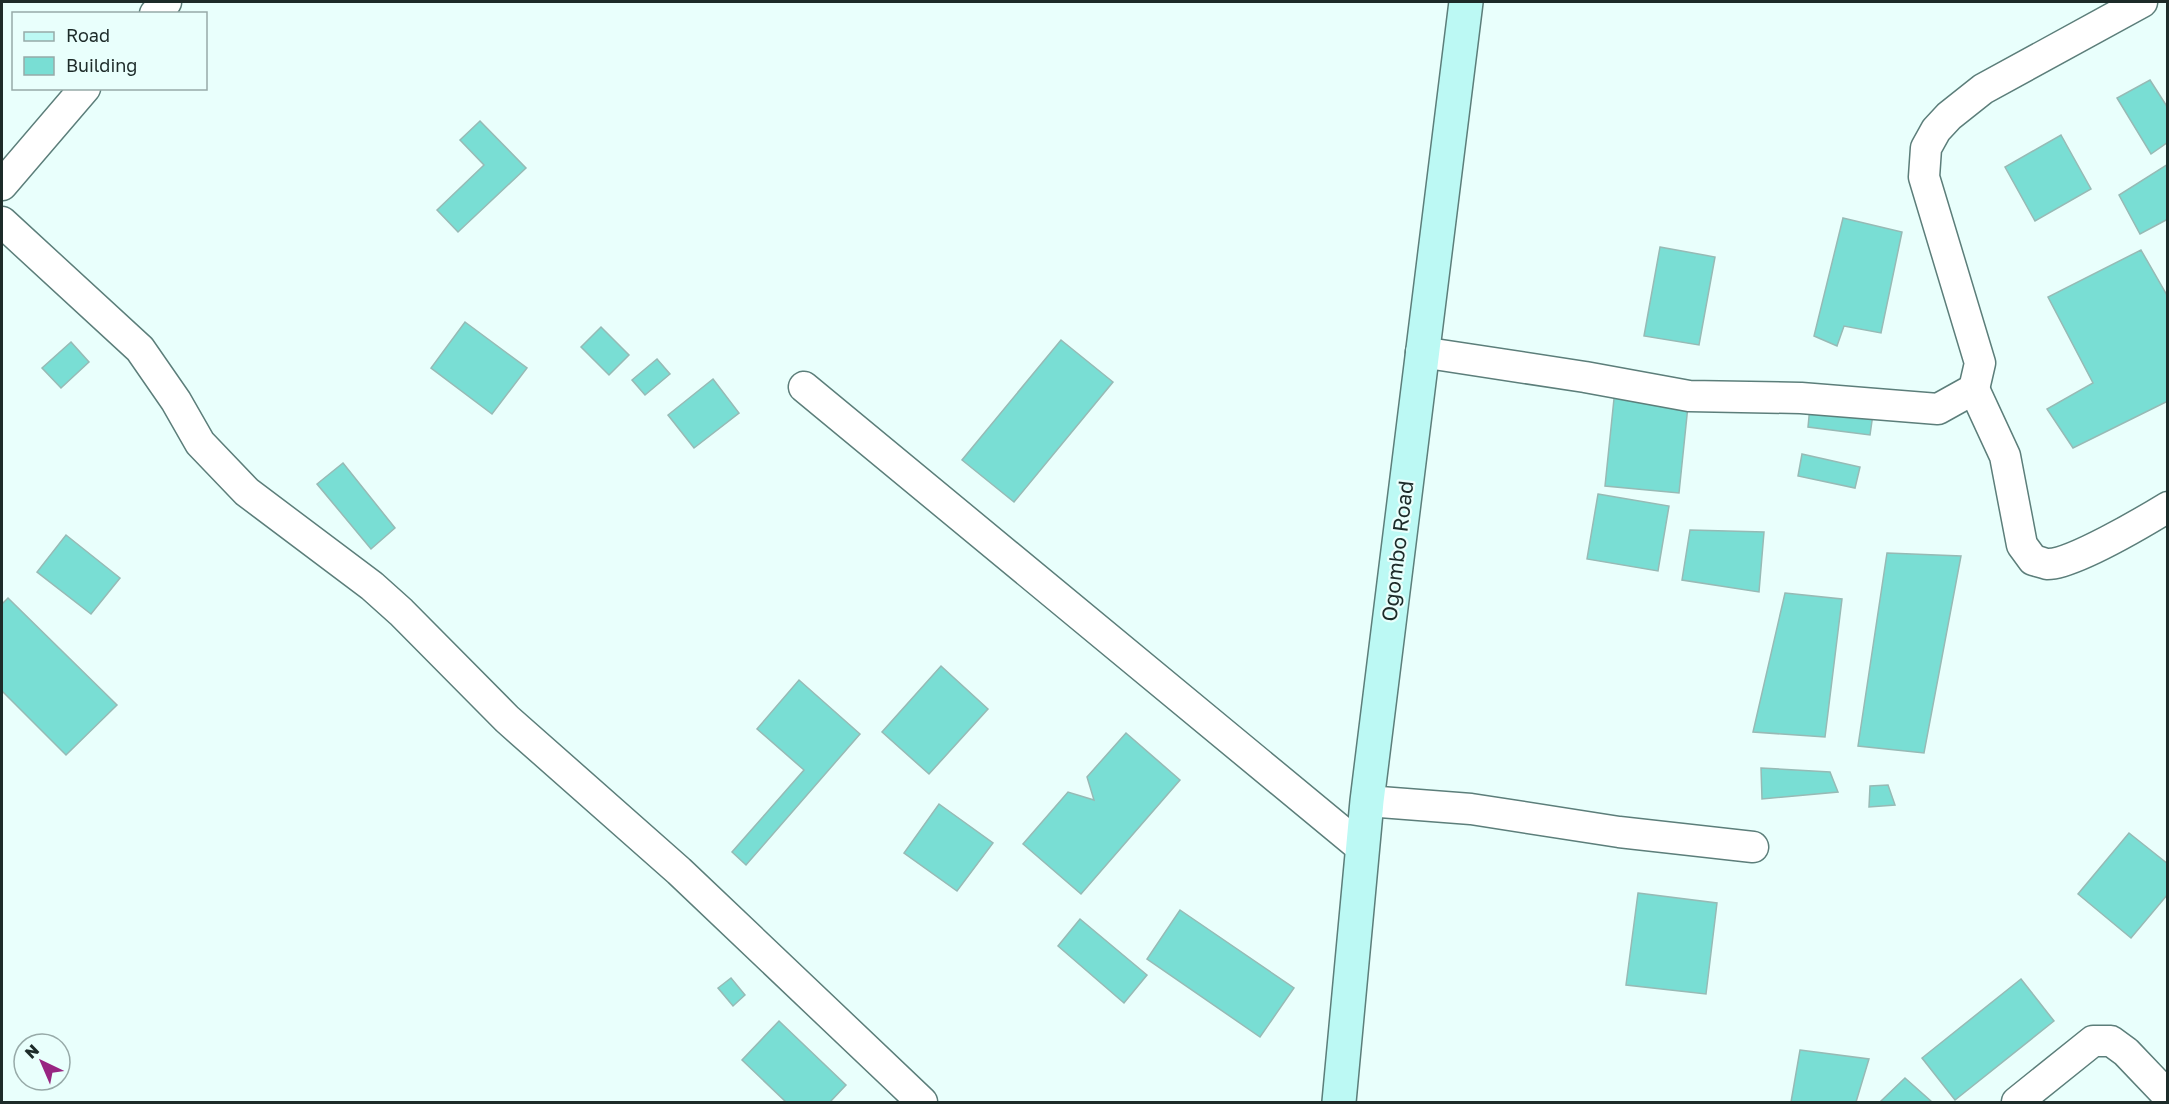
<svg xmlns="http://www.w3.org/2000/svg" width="2169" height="1104" font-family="'Golos Text',sans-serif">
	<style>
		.building { fill: #79ded4; stroke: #97bab5; stroke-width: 1.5 }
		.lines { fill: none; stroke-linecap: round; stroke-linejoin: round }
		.street-casing { stroke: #5c7e7a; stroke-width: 33 }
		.secondary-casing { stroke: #5c7e7a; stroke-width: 36 }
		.street { stroke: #fff; stroke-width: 30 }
		.secondary { stroke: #bcf9f4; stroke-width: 33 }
		.labels { text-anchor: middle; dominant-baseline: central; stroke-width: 4.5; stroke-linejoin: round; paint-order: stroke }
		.street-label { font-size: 21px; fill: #1d2b29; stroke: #e9fffc }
	</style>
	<rect width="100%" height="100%" fill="#e9fffc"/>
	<g class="building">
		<polygon points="2150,80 2168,108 2168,142 2151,154 2117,98"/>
		<polygon points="480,121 526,168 458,232 437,210 484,165 460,140"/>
		<polygon points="2061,135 2091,189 2035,221 2005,167"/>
		<polygon points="2168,164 2168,219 2140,234 2119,195"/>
		<polygon points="1843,218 1902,232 1881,333 1844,326 1837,346 1814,336"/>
		<polygon points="1660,247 1715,257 1699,345 1644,336"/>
		<polygon points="2141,250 2168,297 2168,401 2073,448 2047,409 2093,383 2048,297"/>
		<polygon points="465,322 527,368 492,414 431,368"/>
		<polygon points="601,327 629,355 609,375 581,347"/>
		<polygon points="1061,340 1113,382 1014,502 962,460"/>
		<polygon points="71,342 89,362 61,388 42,368"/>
		<polygon points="657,359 670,374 645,395 632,380"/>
		<polygon points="713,379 739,413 694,448 668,415"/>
		<polygon points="1615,389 1689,396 1679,493 1605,486"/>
		<polygon points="1810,406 1873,414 1870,435 1808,427"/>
		<polygon points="1802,454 1860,467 1855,488 1798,476"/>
		<polygon points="343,463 395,528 371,549 317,484"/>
		<polygon points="1598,494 1669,506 1658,571 1587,559"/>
		<polygon points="1690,530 1764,532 1759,592 1682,580"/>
		<polygon points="66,535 120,578 91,614 37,572"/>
		<polygon points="1887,553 1961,556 1924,753 1858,746"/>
		<polygon points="1785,593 1842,599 1825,737 1753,732"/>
		<polygon points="8,598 117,705 66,755 2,691 2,604"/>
		<polygon points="941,666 988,709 929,774 882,732"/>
		<polygon points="799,680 860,734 746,865 732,852 804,770 757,729"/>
		<polygon points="1126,733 1180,780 1081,894 1023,844 1068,792 1094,800 1087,777"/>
		<polygon points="1761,768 1830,772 1838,792 1762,799"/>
		<polygon points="1888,785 1895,805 1869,807 1870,786"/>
		<polygon points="939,804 993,843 957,891 904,853"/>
		<polygon points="2129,833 2168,864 2168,894 2131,938 2078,894"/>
		<polygon points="1638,893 1717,903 1706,994 1626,985"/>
		<polygon points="1180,910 1294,988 1260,1037 1147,959"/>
		<polygon points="1080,919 1147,975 1124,1003 1058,946"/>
		<polygon points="731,978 745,995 733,1006 718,988"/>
		<polygon points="2021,979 2054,1021 1955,1100 1922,1058"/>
		<polygon points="779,1021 846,1085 830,1102 786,1102 742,1060"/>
		<polygon points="1800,1050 1869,1059 1856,1102 1791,1102"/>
		<polygon points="1905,1078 1932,1102 1880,1102"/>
	</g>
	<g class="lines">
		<defs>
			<g id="street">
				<polyline points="155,14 166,2"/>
				<polyline points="2,185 85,88"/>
				<polyline points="2,222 140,349 176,401 200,443 247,492 372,586 401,612 507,719 679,871 922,1102"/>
				<polyline points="1421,352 1585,377 1689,396 1801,398 1938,409 1974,389 1980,363 1924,177 1926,148 1936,130 1949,116 1983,89 2142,2"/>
				<polyline points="804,387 1363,849"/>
				<path d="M1974,389L2005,456L2022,545L2033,560C2037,561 2043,563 2047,564C2071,565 2145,521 2168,507"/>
				<polyline points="1367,801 1471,809 1619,832 1753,847"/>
				<polyline points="2017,1102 2093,1041 2111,1041 2126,1052 2168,1096"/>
			</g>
			<polyline id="secondary" points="1339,1102 1367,801 1466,2"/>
		</defs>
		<use href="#street" class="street-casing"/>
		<use href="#secondary" class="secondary-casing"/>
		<use href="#street" class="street"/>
		<use href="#secondary" class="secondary"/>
	</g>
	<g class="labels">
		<g class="street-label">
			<text transform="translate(1397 551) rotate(-83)">Ogombo Road</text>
		</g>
	</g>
	<rect width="2169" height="1104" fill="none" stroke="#1d2b29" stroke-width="6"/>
	<rect x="12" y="12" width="195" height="78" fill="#e9fffc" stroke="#97aaa8" stroke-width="1.5"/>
	<rect x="24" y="32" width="30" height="9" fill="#bcf9f4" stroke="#97aaa8" stroke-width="1.5"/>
	<text x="66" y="42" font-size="18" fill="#1d2b29">Road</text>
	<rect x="24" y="57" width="30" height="18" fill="#79ded4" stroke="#97aaa8" stroke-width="1.5"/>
	<text x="66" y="72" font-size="18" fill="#1d2b29">Building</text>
	<g transform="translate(42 1062) rotate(316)"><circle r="28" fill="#e9fffc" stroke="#97aaa8" stroke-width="1.5"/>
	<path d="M0-4.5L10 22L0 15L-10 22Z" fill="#982582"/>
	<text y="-9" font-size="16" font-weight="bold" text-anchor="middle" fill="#1d2b29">N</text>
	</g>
</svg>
